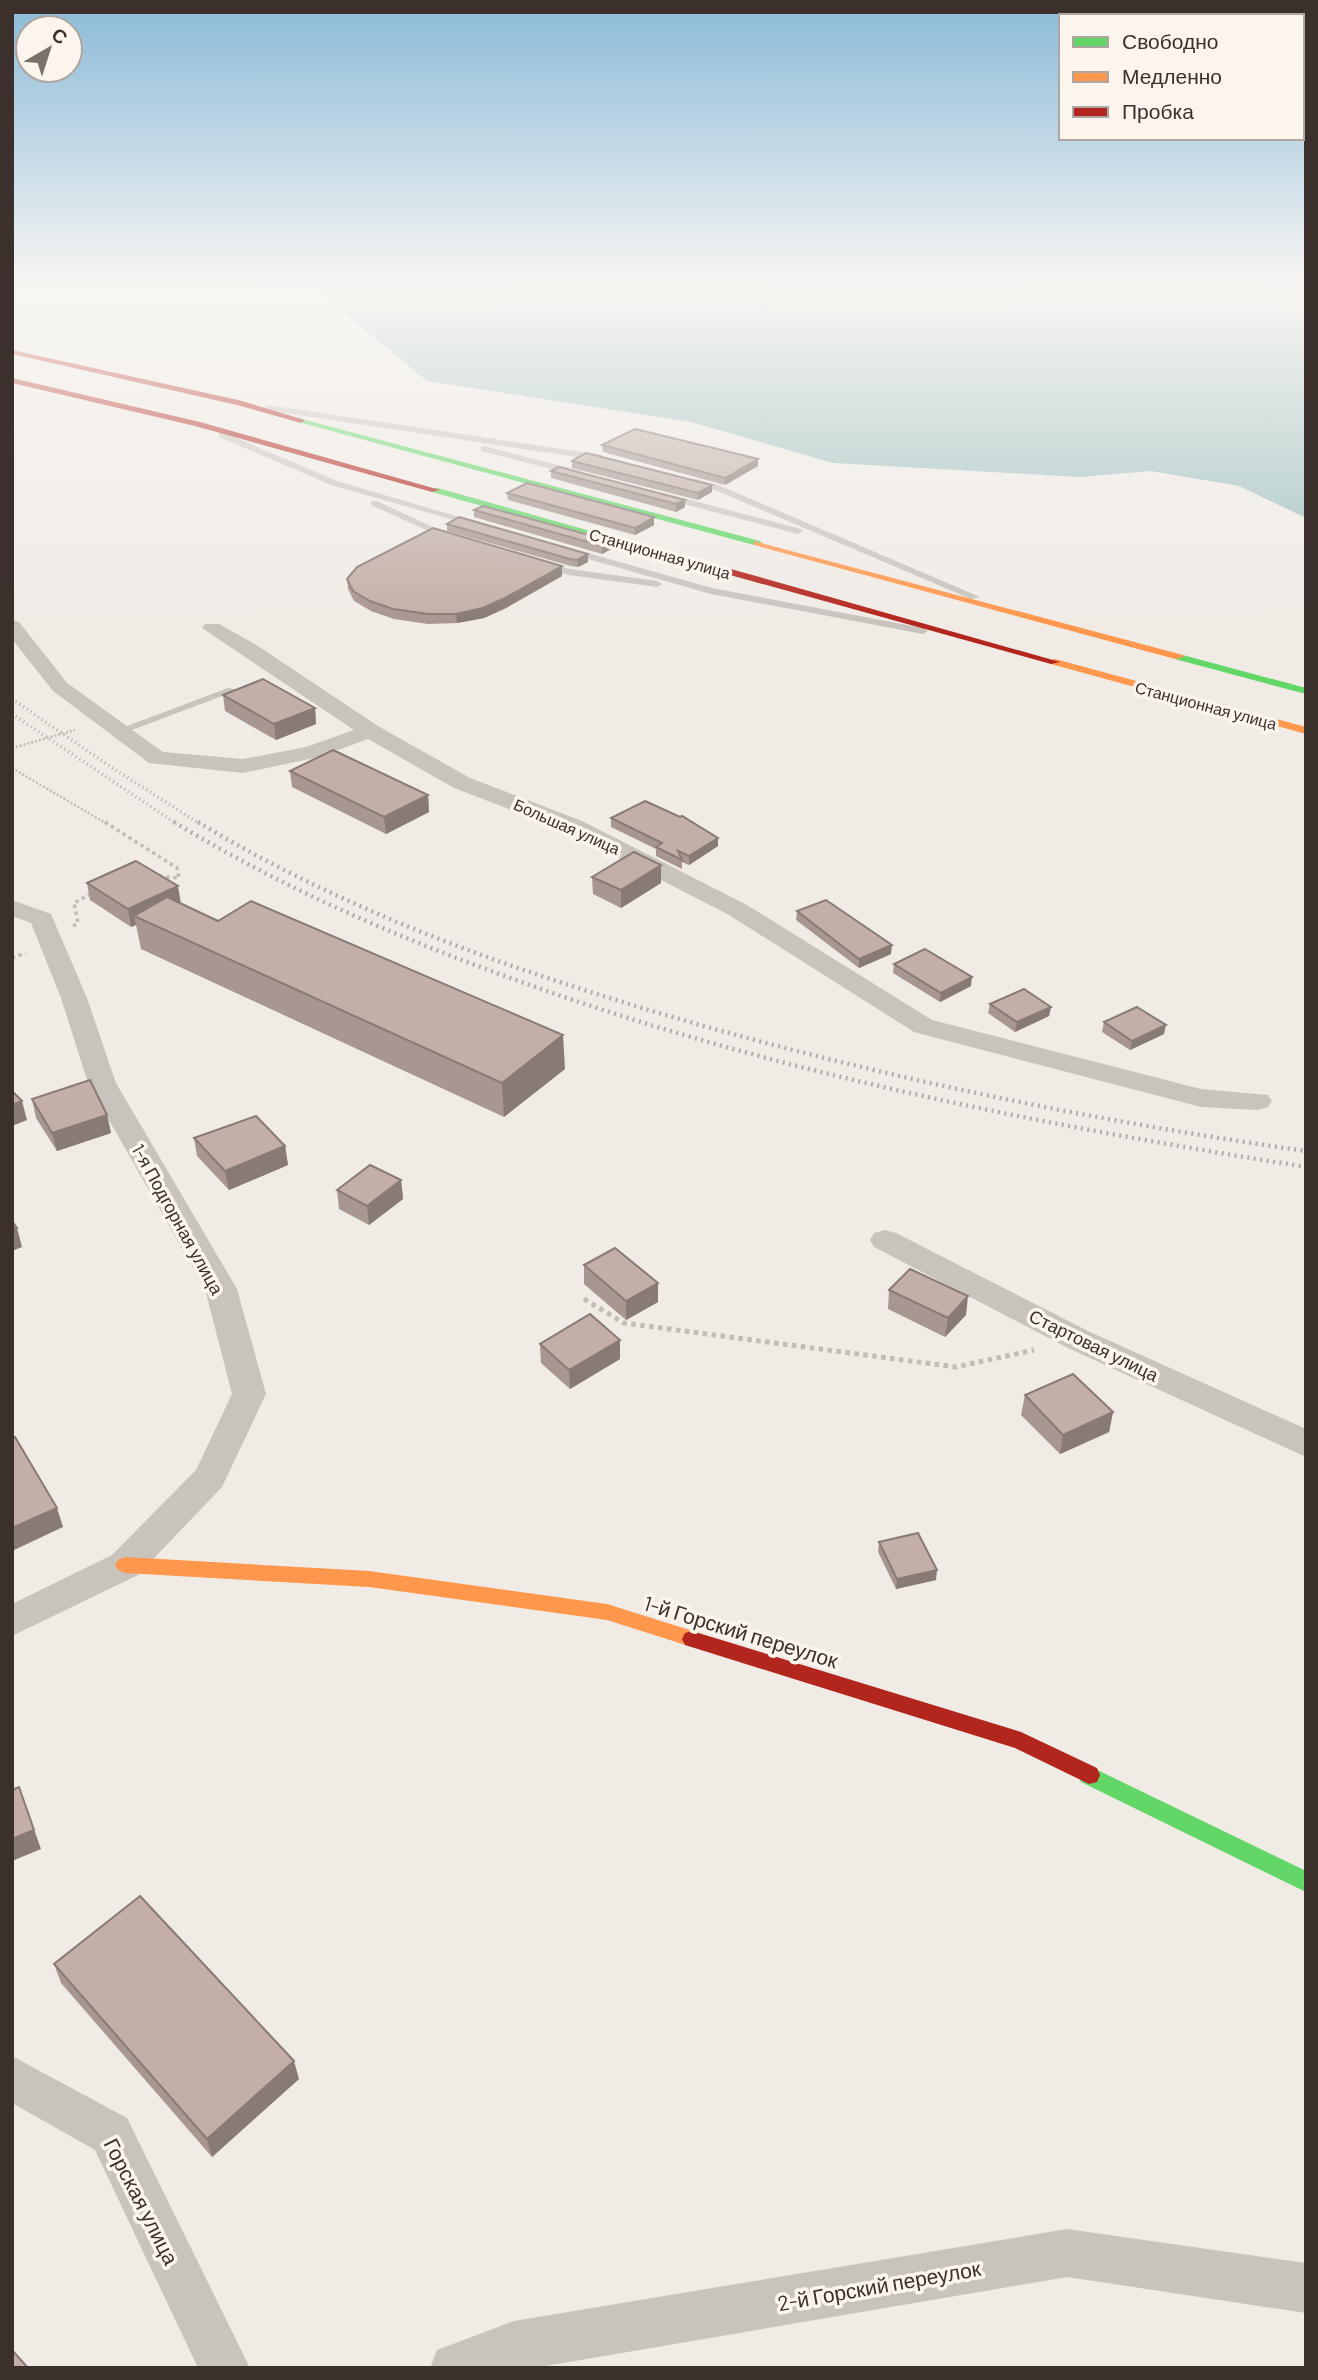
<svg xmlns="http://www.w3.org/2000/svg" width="1318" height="2380" font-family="Barlow,sans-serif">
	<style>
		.water { fill: #a1c2c1 }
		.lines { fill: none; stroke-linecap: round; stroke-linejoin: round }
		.path-far2 { stroke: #c2bbb6; stroke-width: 2.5; stroke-dasharray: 2 2; stroke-linecap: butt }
		.path-far1 { stroke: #c2bbb6; stroke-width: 3.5; stroke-dasharray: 3.5 3.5; stroke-linecap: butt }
		.path { stroke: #c2bbb6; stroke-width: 5; stroke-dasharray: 4.5 4.5; stroke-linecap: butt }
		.lane { fill: #c9c3be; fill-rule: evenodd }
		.street { fill: #c9c3be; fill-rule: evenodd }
		.fast { fill: #63d668; fill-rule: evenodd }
		.slow { fill: #ff974d; fill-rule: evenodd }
		.jam { fill: #b3261e; fill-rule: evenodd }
		.rail-far1 { stroke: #b1aca8; stroke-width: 3.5; stroke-dasharray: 1 3.5; stroke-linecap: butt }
		.rail { stroke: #b1aca8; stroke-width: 4.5; stroke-dasharray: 2 4.5; stroke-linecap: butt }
		.wall { fill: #a89690 }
		.shaded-wall { fill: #887a75 }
		.building { fill: #c3afa7; stroke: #887a75; stroke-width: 2 }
		.labels { text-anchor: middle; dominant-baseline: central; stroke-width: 7; stroke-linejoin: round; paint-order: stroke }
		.far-street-label { font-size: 16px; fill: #3b302b; stroke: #fbf5ee }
		.street-label { font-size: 18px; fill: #3b302b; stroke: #fbf5ee }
		.near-street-label { font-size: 21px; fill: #3b302b; stroke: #fbf5ee }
	</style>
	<rect width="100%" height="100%" fill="#f0ebe5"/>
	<polygon class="water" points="316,290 1306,290 1306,518 1239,486 1151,471 1080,477 833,463 691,422 427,381"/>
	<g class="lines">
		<g class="path-far2">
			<polyline points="12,748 75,730"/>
			<polyline points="12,768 107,824"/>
		</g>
		<g class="path-far1">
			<polyline points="105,822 177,868 179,878 156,876"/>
			<polyline points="73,926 78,923 74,903 92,893"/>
			<polyline points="12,958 26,953"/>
		</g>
		<polyline class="path" points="584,1299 624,1323 956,1367 1034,1350"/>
		<g class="lane">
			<polygon points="268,405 602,455 606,458 602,461 265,410 264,408"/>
			<polygon points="219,433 225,433 337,481 483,524 475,526 331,485 219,437"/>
			<polygon points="484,446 581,471 583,473 578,476 481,451 481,447"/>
			<polygon points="692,478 721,486 980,597 971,599 715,490 689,483 687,481"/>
			<polygon points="664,493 801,529 803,531 798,534 661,498 659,496"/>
			<polygon points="371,501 377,501 454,537 446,539 371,505"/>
			<polygon points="570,548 712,588 923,628 928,631 923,634 711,594 567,553 565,551"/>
			<polygon points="541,561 570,569 657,581 662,584 657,587 569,575 538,566 536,564"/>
			<polygon points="228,688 238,690 124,733 114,731"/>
		</g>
		<g class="street">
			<polygon points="12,620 19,622 67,683 163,752 243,759 306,747 354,730 202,628 205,624 219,624 258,646 378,726 470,778 582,821 747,905 932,1020 1201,1089 1268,1095 1272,1101 1268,1107 1258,1110 1201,1107 914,1032 729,915 566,831 454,788 368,739 319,757 243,773 149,763 53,691 12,639"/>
			<polygon points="12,900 51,914 87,998 116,1083 237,1289 266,1394 222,1487 138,1575 12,1636 12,1604 112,1555 196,1470 232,1394 205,1289 88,1083 61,998 31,923 12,916"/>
			<polygon points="885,1230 896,1233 1090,1332 1306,1429 1306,1457 1068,1348 874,1247 870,1240 874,1233"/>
			<polygon points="12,2056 127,2118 250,2368 198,2368 95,2150 12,2103"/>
			<polygon points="1067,2229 1306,2263 1306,2313 1067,2277 534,2368 430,2368 437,2350 514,2321"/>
		</g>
		<g class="fast">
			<polygon points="298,418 760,541 762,543 754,545 298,422"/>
			<polygon points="432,488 438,488 732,571 723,573 432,492"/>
			<polygon points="1179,654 1306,688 1306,694 1175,659 1175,655"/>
			<polygon points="1089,1766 1306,1871 1306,1892 1081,1782 1078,1775 1081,1768"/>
		</g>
		<g class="slow">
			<polygon points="754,541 1183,655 1184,657 1175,659 754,545"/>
			<polygon points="1055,659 1306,727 1306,734 1051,664 1051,660"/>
			<polygon points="125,1557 369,1571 607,1604 699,1633 702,1639 699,1645 692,1647 607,1620 369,1587 125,1573 118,1570 115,1565 118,1560"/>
		</g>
		<g class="jam">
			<polygon points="12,350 238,400 305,420 301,423 237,405 12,354"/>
			<polygon points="12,378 200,422 440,490 432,492 195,426 12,383"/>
			<polygon points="723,569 731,569 1060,662 1051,664 723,573"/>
			<polygon points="692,1631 1021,1732 1097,1768 1100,1775 1097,1782 1089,1784 1015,1748 685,1645 682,1639 685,1633"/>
		</g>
		<g class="rail-far1">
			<polyline points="12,699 111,767 200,824"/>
			<polyline points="12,714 177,824"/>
		</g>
		<g class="rail">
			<path d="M174,822C286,890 403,940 527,984C779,1074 1042,1125 1306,1167"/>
			<path d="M198,822C353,916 526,975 700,1025C899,1081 1101,1122 1306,1151"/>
		</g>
	</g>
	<g class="wall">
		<polygon points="602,445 758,459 758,466 725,485 603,452"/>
		<polygon points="572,461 712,485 712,492 698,500 572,468"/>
		<polygon points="551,471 685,507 676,512 551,478"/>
		<polygon points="507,493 654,525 635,535 508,500"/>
		<polygon points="474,510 611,541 611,549 602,554 474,517"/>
		<polygon points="447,524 588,554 588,562 578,567 571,566 447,531"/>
		<polygon points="562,576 506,608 484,618 457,623 428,624 394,619 371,611 354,601 348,589 347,579"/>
		<polygon points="223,695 315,708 316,724 276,740 225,711"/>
		<polygon points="290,771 428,795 429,812 386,834 292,787"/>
		<polygon points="611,818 718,838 718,846 689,865 682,862 682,869 656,856 656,849 611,827"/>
		<polygon points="592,877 661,883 621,908 593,894"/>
		<polygon points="87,883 181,904 565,1069 504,1117 141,949 136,925 131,927 90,900"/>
		<polygon points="797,911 891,954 859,968 796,920"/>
		<polygon points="894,964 971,986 940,1002 893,973"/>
		<polygon points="990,1004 1051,1007 1049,1016 1015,1032 988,1013"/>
		<polygon points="1104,1022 1164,1034 1130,1050 1102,1032"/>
		<polygon points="32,1099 107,1115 111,1133 57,1151 36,1118"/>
		<polygon points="194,1138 285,1146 288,1165 229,1190 197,1156"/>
		<polygon points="401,1180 403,1199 369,1225 339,1209 337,1190"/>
		<polygon points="584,1265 658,1302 626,1320 584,1284"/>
		<polygon points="889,1290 966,1315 945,1337 888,1309"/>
		<polygon points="540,1344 620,1359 570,1389 541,1363"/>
		<polygon points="1025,1395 1113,1412 1109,1432 1060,1454 1021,1415"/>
		<polygon points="879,1542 936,1580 896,1589 878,1552"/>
		<polygon points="54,1964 299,2079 212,2157 61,1983"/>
	</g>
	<g class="shaded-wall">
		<polygon points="758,459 758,466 725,485 725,478"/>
		<polygon points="712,485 712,492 698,500 698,493"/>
		<polygon points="685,500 685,507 676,512 676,504"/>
		<polygon points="654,517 654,525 635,535 635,528"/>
		<polygon points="611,541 611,549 602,554 602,546"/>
		<polygon points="588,554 588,562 578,567 577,560"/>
		<polygon points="562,566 562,576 506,608 484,618 457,623 456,614"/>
		<polygon points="315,708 316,724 276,740 274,724"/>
		<polygon points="428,795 429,812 386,834 384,817"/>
		<polygon points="718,838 718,846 689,865 689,856"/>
		<polygon points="661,865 661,883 621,908 621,890"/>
		<polygon points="178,886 181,904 134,916 136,925 131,927 128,909"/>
		<polygon points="892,945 891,954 859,968 859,959"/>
		<polygon points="972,977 971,986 940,1002 941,993"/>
		<polygon points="1051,1007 1049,1016 1015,1032 1017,1022"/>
		<polygon points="1166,1025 1164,1034 1130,1050 1132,1041"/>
		<polygon points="563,1035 565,1069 504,1117 502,1083"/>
		<polygon points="22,1101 27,1120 12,1126 12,1105"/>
		<polygon points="107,1115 111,1133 57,1151 52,1133"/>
		<polygon points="285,1146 288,1165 229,1190 225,1171"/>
		<polygon points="401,1180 403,1199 369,1225 367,1206"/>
		<polygon points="17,1228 22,1247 12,1251 12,1230"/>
		<polygon points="658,1283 658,1302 626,1320 626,1301"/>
		<polygon points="968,1296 966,1315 945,1337 948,1318"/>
		<polygon points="620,1340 620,1359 570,1389 569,1370"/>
		<polygon points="1113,1412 1109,1432 1060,1454 1063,1435"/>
		<polygon points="57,1508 63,1527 12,1551 12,1528"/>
		<polygon points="937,1570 936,1580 896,1589 897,1579"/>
		<polygon points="19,1787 41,1849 12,1861 12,1839"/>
		<polygon points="294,2061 299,2079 212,2157 207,2139"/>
	</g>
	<g class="building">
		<polygon points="635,429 758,459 725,478 602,445"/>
		<polygon points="586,453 594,455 712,485 698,493 572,461"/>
		<polygon points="559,467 685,500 676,504 551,471"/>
		<polygon points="527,483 654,517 635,528 507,493"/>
		<polygon points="483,506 611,541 602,546 474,510"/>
		<polygon points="459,517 588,554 577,560 570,559 447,524"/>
		<polygon points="433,528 562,566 505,598 483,608 456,614 428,614 393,609 370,601 353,591 347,579 357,567"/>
		<polygon points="263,679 315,708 274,724 223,695"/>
		<polygon points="333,750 428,795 384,817 290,771"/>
		<polygon points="645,801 680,817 682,816 718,838 689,856 678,851 682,860 656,847 662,843 611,818"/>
		<polygon points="634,852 661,865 621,890 592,877"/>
		<polygon points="136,861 178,886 128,909 87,883"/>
		<polygon points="167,897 218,921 251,901 563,1035 502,1083 134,916"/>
		<polygon points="826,900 892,945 859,959 797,911"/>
		<polygon points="925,949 972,977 941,993 894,964"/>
		<polygon points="1024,989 1051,1007 1017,1022 990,1004"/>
		<polygon points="1137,1007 1166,1025 1132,1041 1104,1022"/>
		<polygon points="90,1080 107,1115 52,1133 32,1099"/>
		<polygon points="12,1091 22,1101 12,1105"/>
		<polygon points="256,1116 285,1146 225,1171 194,1138"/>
		<polygon points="370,1165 401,1180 367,1206 337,1190"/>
		<polygon points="12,1221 17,1228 12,1230"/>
		<polygon points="615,1248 658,1283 626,1301 584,1265"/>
		<polygon points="910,1269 968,1296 948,1318 889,1290"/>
		<polygon points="590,1314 620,1340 569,1370 540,1344"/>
		<polygon points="1073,1374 1113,1412 1063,1435 1025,1395"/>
		<polygon points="15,1437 57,1508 12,1528 12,1439"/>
		<polygon points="918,1533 937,1570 897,1579 879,1542"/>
		<polygon points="19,1787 34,1830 12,1839 12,1790"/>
		<polygon points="140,1896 294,2061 207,2139 54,1964"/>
		<polygon points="12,2350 28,2368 12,2368"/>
	</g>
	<linearGradient id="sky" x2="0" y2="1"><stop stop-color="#8bbad8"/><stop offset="0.46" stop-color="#f8f6f3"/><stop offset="1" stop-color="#f8f6f3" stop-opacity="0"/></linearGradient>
	<rect width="1318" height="624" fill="url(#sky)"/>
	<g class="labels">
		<g class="far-street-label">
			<text transform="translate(660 553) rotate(16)">Станционная улица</text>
			<text transform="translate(1206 705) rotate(15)">Станционная улица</text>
			<text transform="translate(567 826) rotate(24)">Большая улица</text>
		</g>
		<g class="street-label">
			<text transform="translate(178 1219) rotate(61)">1-я Подгорная улица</text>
			<text transform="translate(1094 1345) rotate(26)">Стартовая улица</text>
		</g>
		<g class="near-street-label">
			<text transform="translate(741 1631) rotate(17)">1-й Горский переулок</text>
			<text transform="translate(142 2201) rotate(63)">Горская улица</text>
			<text transform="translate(879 2285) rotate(-10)">2-й Горский переулок</text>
		</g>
	</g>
	<rect width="1318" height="2380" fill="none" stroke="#3b302b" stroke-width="28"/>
	<rect x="1059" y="14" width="245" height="126" fill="#fbf5ee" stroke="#aea6a0" stroke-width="2"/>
	<rect x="1073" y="37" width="35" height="10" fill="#63d668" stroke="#aea6a0" stroke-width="2"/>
	<text x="1122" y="49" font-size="21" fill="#3b302b">Свободно</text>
	<rect x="1073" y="72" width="35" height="10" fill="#ff974d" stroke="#aea6a0" stroke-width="2"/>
	<text x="1122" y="84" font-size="21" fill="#3b302b">Медленно</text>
	<rect x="1073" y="107" width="35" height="10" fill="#b3261e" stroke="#aea6a0" stroke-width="2"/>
	<text x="1122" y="119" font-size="21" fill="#3b302b">Пробка</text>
	<g transform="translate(49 49) rotate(39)"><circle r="33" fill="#fbf5ee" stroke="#aea6a0" stroke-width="2"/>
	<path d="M0-5L12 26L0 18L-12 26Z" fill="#7a716c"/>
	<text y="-10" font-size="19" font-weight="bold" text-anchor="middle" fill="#3b302b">С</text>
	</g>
</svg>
